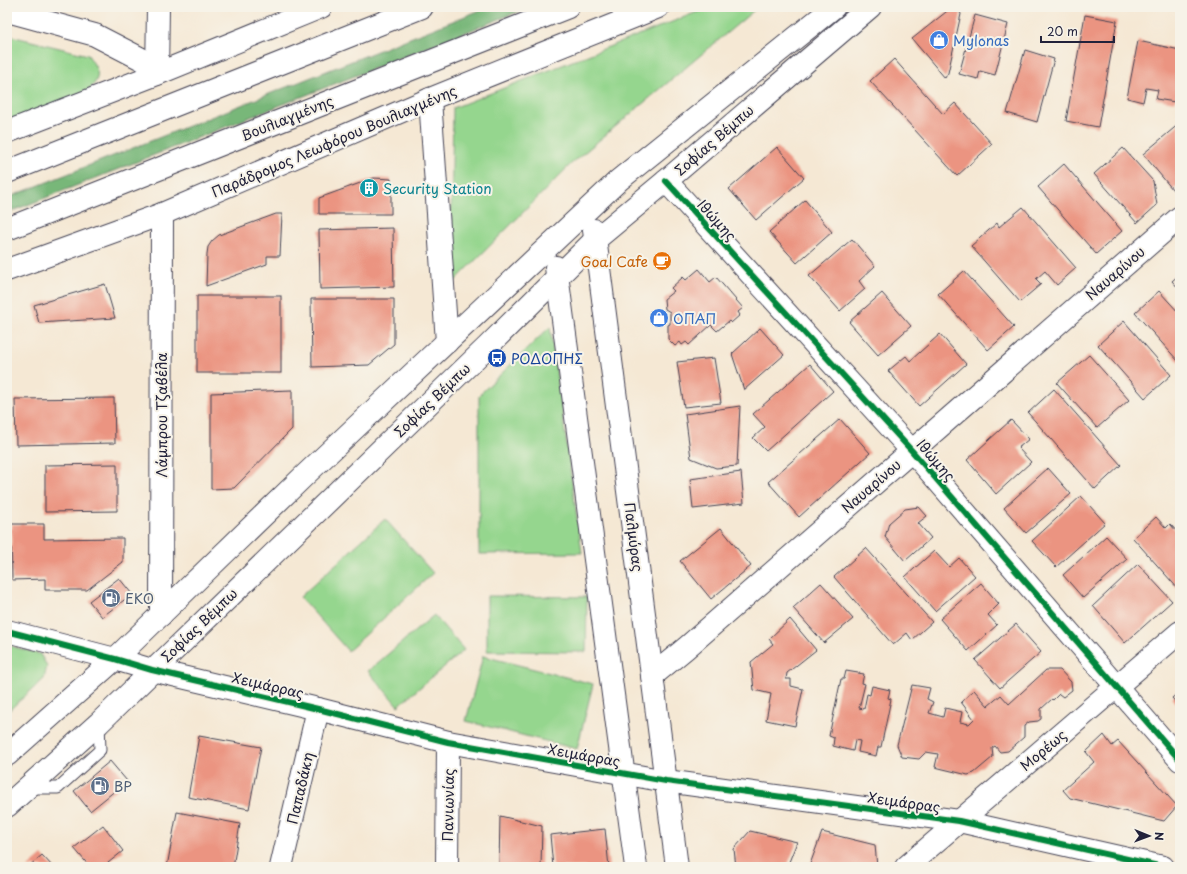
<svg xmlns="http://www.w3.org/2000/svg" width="1187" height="874" font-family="'Playpen Sans',sans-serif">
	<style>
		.green { fill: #95d68e; stroke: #5c7c64 }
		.forest { fill: #78b779; stroke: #4d6c5a }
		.building { fill: #eb9481 }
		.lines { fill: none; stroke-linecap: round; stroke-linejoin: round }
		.lane-casing { stroke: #424052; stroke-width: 13 }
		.street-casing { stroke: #424052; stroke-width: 24 }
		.secondary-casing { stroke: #424052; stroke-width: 24 }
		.primary-casing { stroke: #424052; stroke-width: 24 }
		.lane { stroke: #fff; stroke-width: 11 }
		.street { stroke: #fff; stroke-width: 22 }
		.secondary { stroke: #fff; stroke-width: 22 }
		.primary { stroke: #fff; stroke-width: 22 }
		.cycleway-casing { stroke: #f7f3e8; stroke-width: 8 }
		.cycleway { stroke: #00873e; stroke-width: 6 }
		.labels { text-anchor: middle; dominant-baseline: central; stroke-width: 4; stroke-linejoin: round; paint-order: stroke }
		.shop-label { font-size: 14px; fill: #366cbe; stroke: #f7f3e8; text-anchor: start }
		.street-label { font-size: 14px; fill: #22223b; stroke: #f7f3e8 }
		.culture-label { font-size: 14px; fill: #0d838f; stroke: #f7f3e8; text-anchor: start }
		.food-label { font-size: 14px; fill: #c56008; stroke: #f7f3e8; text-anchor: end }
		.transit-label { font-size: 14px; fill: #164399; stroke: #f7f3e8; text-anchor: start }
		.service-label { font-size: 14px; fill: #4e5e75; stroke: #f7f3e8; text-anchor: start }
	</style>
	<rect width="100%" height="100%" fill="#f7f3e8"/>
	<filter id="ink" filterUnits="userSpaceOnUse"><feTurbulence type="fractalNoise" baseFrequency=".025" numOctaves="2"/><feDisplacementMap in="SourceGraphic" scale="8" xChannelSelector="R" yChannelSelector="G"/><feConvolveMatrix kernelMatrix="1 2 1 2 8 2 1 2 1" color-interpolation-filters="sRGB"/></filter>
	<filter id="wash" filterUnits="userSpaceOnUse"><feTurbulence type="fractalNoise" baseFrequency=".012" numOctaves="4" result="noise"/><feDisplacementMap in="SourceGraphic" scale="16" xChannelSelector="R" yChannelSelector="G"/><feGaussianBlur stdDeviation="0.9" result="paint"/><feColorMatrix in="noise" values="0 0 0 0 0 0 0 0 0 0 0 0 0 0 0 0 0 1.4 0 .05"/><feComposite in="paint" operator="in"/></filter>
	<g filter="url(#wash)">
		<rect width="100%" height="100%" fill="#f5e8d4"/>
		<g class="green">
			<polygon points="710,7 758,7 572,163 450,286 453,108"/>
			<path d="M7,35L88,55C98,70 103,76 88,91L7,124Z"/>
			<polygon points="550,327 582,553 479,554 479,395"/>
			<polygon points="385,519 433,573 348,651 300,597"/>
			<polygon points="487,596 587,597 586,652 487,651"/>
			<polygon points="434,615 464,650 398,706 368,671"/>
			<polygon points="7,645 40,654 47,666 44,679 7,712"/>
			<polygon points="483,656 593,684 577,749 466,721"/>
		</g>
		<polygon class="forest" points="488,7 530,7 7,213 7,198"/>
		<g id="blocks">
			<g class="building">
				<polygon points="957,7 961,14 948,73 945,78 912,39 946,12 951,8"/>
				<polygon points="975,15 1008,24 995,75 980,71 978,79 959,74"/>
				<polygon points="1085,15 1117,21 1098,127 1066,121"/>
				<polygon points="1138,41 1180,50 1180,86 1179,86 1175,102 1156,99 1158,90 1146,88 1143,102 1127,98"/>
				<polygon points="1025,50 1054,59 1037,122 1007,113"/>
				<polygon points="894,59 943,114 955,103 992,144 957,176 870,81"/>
				<polygon points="1180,123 1180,184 1173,190 1143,154"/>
				<polygon points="777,147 804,178 756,220 729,189"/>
				<polygon points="1123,148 1153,181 1157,205 1137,223 1094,174"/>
				<polygon points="1064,164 1122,231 1096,254 1038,187"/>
				<polygon points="374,178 391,179 391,214 319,214 319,198"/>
				<polygon points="805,200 832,232 797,263 769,232"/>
				<polygon points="1023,207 1076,268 1057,285 1045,271 1036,279 1041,284 1020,302 971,246 997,223 999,227"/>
				<polygon points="276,214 282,214 280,256 267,256 267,264 206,286 207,254 208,247 212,241 219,235"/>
				<polygon points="393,228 394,287 320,289 319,230"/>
				<polygon points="852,239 875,266 859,281 865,289 840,311 809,276"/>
				<polygon points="699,269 710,282 716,277 743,308 738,312 740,315 731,323 729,321 717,331 711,325 689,345 686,342 682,345 680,342 675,346 668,339 668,325 670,324 670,312 665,309 664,299 674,291 671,288 683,277 686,280"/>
				<polygon points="964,271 1014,327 988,350 938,294"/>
				<polygon points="1180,274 1180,290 1172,281"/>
				<polygon points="105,284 115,318 39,323 34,305"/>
				<polygon points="1159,291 1180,314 1180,360 1179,362 1135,313"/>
				<polygon points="882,293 911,326 878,355 849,322"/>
				<rect x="197" y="296" width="84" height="77"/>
				<polygon points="311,299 394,299 394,344 369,365 312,367"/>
				<polygon points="1124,321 1171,375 1145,398 1098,345"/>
				<polygon points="760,328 784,355 744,390 732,354"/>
				<polygon points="940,334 966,364 919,406 888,371 906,356 910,361"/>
				<polygon points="1089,355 1129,400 1097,428 1057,383"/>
				<polygon points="714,358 721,403 684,407 677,362"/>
				<polygon points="810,364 833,391 766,451 753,438 765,427 753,414"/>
				<polygon points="1054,389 1121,465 1095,489 1028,413"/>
				<polygon points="292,390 292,429 234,488 211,489 211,393"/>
				<polygon points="114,398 115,443 16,445 15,399"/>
				<polygon points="740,406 737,466 716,468 691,458 685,414"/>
				<polygon points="840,419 870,453 799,517 768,482"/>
				<polygon points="1011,420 1029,439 1018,448 1031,462 996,494 967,460"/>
				<polygon points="117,464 117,511 45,512 45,465"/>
				<polygon points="1048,468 1071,494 1026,533 1004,508"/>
				<polygon points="741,472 744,503 693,509 690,479"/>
				<polygon points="1081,496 1105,523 1056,567 1032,541"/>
				<polygon points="919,507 927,516 918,523 931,538 905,561 885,537 889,523 905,509"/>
				<polygon points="1156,517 1166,528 1170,524 1180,535 1180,591 1133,538"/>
				<polygon points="11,524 44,524 44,539 123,538 123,562 87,590 45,590 45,579 12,580"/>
				<polygon points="721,528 751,566 711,599 680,561"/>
				<polygon points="1106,536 1127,559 1083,598 1063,575"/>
				<polygon points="866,548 932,622 912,640 907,633 893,645 834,577"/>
				<polygon points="934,551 949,567 959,558 975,576 935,611 905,577"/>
				<polygon points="1138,564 1172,601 1125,643 1093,606"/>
				<polygon points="119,578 132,594 102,617 89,601"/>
				<polygon points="821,583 853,619 824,643 793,608"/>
				<polygon points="981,583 999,604 988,615 997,625 968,651 940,619"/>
				<polygon points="790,619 816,650 787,673 786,679 791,679 791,686 803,689 795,726 766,720 771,694 754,690 751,662 773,644 769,639"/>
				<polygon points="1016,624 1041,652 1000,688 975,660"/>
				<polygon points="1046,670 1060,670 1071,682 1072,690 1063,697 1059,694 1053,700 1052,699 1041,709 1041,719 1038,721 1029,722 1024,726 1024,737 1008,751 1000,752 995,746 992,748 993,757 974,773 968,775 935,767 938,754 926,752 919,759 902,757 897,745 912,685 930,688 927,699 933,702 929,713 943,717 945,708 962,712 960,722 969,724 974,719 961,702 974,690 988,706 1001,695 1009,704"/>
				<polygon points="846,671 864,674 862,683 865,684 859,708 864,709 867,694 870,695 872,686 890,690 888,698 891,699 881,747 878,747 876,756 858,752 860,741 855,740 853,751 833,746 834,738 829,736 841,679 844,679"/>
				<polygon points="1180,691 1180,707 1172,698"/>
				<polygon points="1104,735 1112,746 1118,741 1177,806 1164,821 1070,798 1063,790 1094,762 1086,752"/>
				<polygon points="199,736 261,747 249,809 188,797"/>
				<polygon points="110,761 127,781 90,811 74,791"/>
				<polygon points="177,812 240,824 233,867 167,867"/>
				<polygon points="500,816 542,826 541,867 499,867"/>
				<polygon points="103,825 123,851 103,867 90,867 74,848"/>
				<polygon points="605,829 609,867 553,867 550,835"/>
				<polygon points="750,831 797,842 787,867 736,867 734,849"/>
				<polygon points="822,832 875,845 877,867 809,867"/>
				<polygon points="42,855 53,867 28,867"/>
			</g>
		</g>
	</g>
	<g filter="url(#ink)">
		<use href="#blocks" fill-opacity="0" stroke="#424052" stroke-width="1"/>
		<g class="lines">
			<defs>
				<polyline id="lane" points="29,788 58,788 100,750 99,723"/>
				<g id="street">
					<polyline points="7,11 95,35 157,67"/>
					<polyline points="157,74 158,7"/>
					<polyline points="430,99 447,342"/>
					<polyline points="666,181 912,451 1180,760"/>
					<polyline points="161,615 162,214"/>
					<polyline points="7,631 115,659 152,670 318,709 448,742 666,781 959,821 1163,867"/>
					<polyline points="652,676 686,648 1180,217"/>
					<polyline points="281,867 318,709"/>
					<polyline points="447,867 448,742"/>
					<polyline points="906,867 1180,632"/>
				</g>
				<g id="secondary">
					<polyline points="7,132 157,74 321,7"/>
					<polyline points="594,230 677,867"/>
					<polyline points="556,267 636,867"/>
					<polyline points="7,270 162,214 430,99 658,7"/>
					<polyline points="7,755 115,659 305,475 619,180 834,7"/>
					<polyline points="7,806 99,723 488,346 595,240 666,181 870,7"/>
				</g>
				<g id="primary">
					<polyline points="7,172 422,7"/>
					<polyline points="7,229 568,7"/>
				</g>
			</defs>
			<use href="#lane" class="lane-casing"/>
			<use href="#street" class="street-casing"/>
			<use href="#secondary" class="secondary-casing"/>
			<use href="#primary" class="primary-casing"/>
			<use href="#lane" class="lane"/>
			<use href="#street" class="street"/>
			<use href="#secondary" class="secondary"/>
			<use href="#primary" class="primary"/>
			<defs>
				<g id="cycleway">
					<polyline points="666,181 912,451 1180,760"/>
					<polyline points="7,631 115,659 152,670 318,709 448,742 666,781 959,821 1163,867"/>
				</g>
			</defs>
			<use href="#cycleway" class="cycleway-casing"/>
			<use href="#cycleway" class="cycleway"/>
		</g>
	</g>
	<defs>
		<symbol id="shop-disc" viewBox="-11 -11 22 22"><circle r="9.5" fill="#3f7fe0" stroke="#f7f3e8"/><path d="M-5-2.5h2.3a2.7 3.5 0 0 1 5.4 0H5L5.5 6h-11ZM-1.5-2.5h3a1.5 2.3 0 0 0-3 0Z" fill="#fff"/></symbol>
		<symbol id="building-disc" viewBox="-11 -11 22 22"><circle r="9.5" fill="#0f9aa8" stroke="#f7f3e8"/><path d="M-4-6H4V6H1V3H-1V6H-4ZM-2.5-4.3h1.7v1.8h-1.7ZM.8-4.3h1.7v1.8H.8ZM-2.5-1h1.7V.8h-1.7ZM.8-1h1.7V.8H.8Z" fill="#fff"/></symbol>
		<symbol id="cafe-disc" viewBox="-11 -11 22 22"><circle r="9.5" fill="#e8710a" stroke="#f7f3e8"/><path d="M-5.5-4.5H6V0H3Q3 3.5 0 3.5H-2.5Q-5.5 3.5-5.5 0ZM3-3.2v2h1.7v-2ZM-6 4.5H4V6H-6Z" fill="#fff"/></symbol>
		<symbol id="bus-disc" viewBox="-11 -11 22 22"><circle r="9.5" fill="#1a4fb4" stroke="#f7f3e8"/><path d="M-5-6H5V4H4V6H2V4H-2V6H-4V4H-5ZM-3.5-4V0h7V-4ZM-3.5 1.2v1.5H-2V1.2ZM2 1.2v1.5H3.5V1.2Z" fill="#fff"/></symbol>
		<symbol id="fuel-disc" viewBox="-11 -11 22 22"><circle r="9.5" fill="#5c6f8a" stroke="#f7f3e8"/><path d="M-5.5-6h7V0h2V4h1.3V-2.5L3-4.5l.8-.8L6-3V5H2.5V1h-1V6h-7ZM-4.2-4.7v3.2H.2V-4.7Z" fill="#fff"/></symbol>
	</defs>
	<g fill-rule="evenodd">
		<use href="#shop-disc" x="928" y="29" width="22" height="22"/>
		<use href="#building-disc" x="358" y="177" width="22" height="22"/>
		<use href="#cafe-disc" x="651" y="250" width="22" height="22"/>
		<use href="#shop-disc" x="648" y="307" width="22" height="22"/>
		<use href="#bus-disc" x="486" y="347" width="22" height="22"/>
		<use href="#fuel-disc" x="100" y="587" width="22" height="22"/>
		<use href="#fuel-disc" x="89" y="775" width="22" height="22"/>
	</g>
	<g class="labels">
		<g class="shop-label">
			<text x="953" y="40">Mylonas</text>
			<text x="673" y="318">ΟΠΑΠ</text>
		</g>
		<g class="street-label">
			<text transform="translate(287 118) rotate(-22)">Βουλιαγμένης</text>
			<text transform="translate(714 140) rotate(-41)">Σοφίας Βέμπω</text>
			<text transform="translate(334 141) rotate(-23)">Παράδρομος Λεωφόρου Βουλιαγμένης</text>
			<text transform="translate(717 220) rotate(48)">Ιθώμης</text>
			<text transform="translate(1115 273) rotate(-41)">Ναυαρίνου</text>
			<text transform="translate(432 400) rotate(-44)">Σοφίας Βέμπω</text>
			<text transform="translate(161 415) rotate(-90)">Λάμπρου Τζαβέλα</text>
			<text transform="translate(936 460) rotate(49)">Ιθώμης</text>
			<text transform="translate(871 486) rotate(-41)">Ναυαρίνου</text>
			<text transform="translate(634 537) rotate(83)">Παλμύρας</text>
			<text transform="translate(199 625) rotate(-44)">Σοφίας Βέμπω</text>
			<text transform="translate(268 685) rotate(13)">Χειμάρρας</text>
			<text transform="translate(1043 750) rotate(-40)">Μορέως</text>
			<text transform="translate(584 755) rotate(10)">Χειμάρρας</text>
			<text transform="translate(300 788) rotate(-77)">Παπαδάκη</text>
			<text transform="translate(904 802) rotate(8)">Χειμάρρας</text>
			<text transform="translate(448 805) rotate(-89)">Πανιωνίας</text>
		</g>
		<g class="culture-label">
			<text x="383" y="188">Security Station</text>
		</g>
		<g class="food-label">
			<text x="648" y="261">Goal Cafe</text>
		</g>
		<g class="transit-label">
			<text x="511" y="358">ΡΟΔΟΠΗΣ</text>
		</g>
		<g class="service-label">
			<text x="125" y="598">EKO</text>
			<text x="114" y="786">BP</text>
		</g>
	</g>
	<rect width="1187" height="874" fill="none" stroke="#f7f3e8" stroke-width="24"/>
	<g transform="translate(1149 836) rotate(91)" stroke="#f7f3e8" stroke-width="3" paint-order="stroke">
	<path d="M0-3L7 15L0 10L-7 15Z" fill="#22223b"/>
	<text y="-6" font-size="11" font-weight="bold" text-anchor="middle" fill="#22223b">N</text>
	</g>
	<path d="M1041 36v6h73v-6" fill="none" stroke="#22223b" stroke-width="2"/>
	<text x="1047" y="36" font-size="12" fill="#22223b" stroke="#f7f3e8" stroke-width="3" paint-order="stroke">20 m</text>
</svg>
